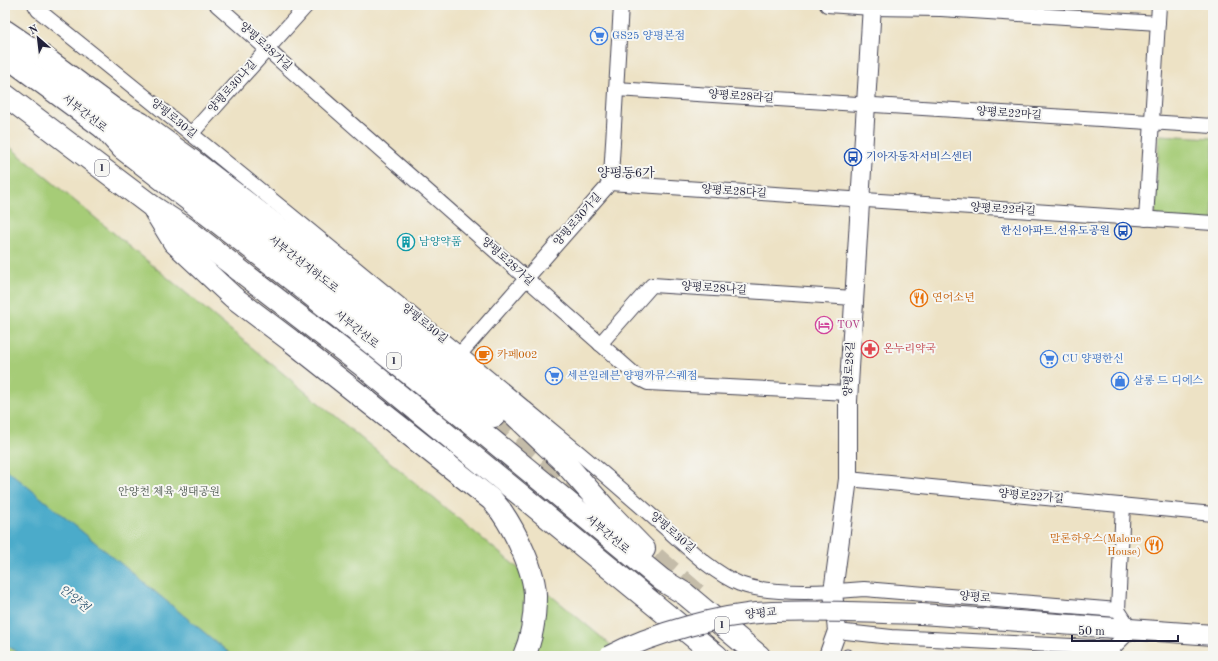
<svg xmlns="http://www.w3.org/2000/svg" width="1218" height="661" font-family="'Old Standard TT','Noto Serif KR',serif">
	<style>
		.green { fill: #a6cc77; stroke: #647759 }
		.water { fill: #4babca; stroke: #366682 }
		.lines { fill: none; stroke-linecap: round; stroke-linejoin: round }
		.trunk-tunnel { stroke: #c4bca9; stroke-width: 22; stroke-dasharray: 22 11; stroke-linecap: butt }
		.pedestrian-casing { stroke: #403f50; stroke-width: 13 }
		.minor-casing { stroke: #403f50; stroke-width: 16 }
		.tertiary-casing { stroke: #403f50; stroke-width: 20 }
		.secondary-casing { stroke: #403f50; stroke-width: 22 }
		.primary-casing { stroke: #403f50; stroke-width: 24 }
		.trunk-casing { stroke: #403f50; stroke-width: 24 }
		.pedestrian { stroke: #fff; stroke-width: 11 }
		.minor { stroke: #fff; stroke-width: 14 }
		.tertiary { stroke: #fff; stroke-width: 18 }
		.secondary { stroke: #fff; stroke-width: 20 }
		.primary { stroke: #fff; stroke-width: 22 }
		.trunk { stroke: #fff; stroke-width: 22 }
		.secondary-bridge-casing { stroke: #403f50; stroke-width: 22; stroke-linecap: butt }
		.primary-bridge-casing { stroke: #403f50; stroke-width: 24; stroke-linecap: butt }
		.secondary-bridge { stroke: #fff; stroke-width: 20 }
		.primary-bridge { stroke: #fff; stroke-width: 22 }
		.labels { text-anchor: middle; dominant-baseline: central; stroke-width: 4; stroke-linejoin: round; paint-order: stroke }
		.shield { fill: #f6f6f2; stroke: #626272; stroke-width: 1 }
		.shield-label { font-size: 10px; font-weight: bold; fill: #22223b }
		.shop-label { font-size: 11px; fill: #366cbe; stroke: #f6f6f2; text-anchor: start }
		.street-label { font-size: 11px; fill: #22223b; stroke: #f6f6f2 }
		.transit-label { font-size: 11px; fill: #164399; stroke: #f6f6f2; text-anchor: start }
		.culture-label { font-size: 11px; fill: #0d838f; stroke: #f6f6f2; text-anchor: start }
		.food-label { font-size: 11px; fill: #c56008; stroke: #f6f6f2; text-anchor: start }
		.hotel-label { font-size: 11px; fill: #b23c85; stroke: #f6f6f2; text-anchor: start }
		.health-label { font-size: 11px; fill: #be3a42; stroke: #f6f6f2; text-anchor: start }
		.park-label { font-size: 11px; fill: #4a554d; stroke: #f6f6f2 }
		.water-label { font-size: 12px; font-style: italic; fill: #325974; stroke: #f6f6f2 }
		.quarter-label { font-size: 13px; fill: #22223b; stroke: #f6f6f2 }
	</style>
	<rect width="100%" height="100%" fill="#f6f6f2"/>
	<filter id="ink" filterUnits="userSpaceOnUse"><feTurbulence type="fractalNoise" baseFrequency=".025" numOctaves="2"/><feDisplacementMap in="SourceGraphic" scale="8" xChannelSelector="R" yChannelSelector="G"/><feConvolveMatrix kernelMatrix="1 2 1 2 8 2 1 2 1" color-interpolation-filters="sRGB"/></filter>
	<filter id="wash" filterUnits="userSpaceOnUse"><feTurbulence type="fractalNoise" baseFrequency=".012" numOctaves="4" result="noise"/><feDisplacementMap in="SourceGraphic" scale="16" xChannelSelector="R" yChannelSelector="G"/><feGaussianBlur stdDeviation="0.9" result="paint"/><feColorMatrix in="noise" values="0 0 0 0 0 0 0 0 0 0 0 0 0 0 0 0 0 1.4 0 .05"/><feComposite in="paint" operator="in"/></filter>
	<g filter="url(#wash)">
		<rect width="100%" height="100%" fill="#ede2c5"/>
		<g class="green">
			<polygon points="1159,135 1213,138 1213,222 1155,219"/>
			<polygon points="5,143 624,656 5,656"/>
		</g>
		<polygon class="water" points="5,468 233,656 21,656 5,643"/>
	</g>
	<g filter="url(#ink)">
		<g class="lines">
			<g class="trunk-tunnel">
				<polyline points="494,416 582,493"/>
				<polyline points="630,536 699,596"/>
			</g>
			<defs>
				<polyline id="pedestrian" points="846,656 847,655"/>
				<g id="minor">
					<path d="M35,5L38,10C212,150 384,291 556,434C592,463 627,494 662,525C685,545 711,572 740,584C773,596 830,592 864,589L1118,610L1131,630L1113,648L891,637L837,631"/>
					<polyline points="217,5 640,379 648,383 848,393"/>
					<polyline points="827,5 872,8 941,9 1158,23"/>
					<polyline points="616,89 1213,126"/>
					<polyline points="191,134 307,5"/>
					<polyline points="609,183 1213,223"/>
					<polyline points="1146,219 1159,5"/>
					<polyline points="600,344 652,285 854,298"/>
					<polyline points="460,354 606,188 611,177 621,5"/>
					<polyline points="848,479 1213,514"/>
					<polyline points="1118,610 1123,505"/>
				</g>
				<polyline id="tertiary" points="828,656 837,631 833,592 848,479 848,401 872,5"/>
				<polyline id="secondary" points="921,614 1213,635"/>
				<g id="primary">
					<polyline points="5,31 42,56 116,111 140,123 199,166 341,276 516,416 565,463 608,512 644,549"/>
					<polyline points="5,55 104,128 122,148 299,285 482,432 662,580 685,594 759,656"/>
					<polyline points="5,95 153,207 185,228 362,365 717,656"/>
					<polyline points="155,211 174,242 233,297 290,340 492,500 501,511"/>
				</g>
				<g id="trunk">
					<polyline points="116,111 131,134"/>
					<polyline points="104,128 131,134 208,189 267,237 440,371 494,416"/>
				</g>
			</defs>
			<use href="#pedestrian" class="pedestrian-casing"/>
			<use href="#minor" class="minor-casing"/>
			<use href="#tertiary" class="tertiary-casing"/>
			<use href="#secondary" class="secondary-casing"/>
			<use href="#primary" class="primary-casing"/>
			<use href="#trunk" class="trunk-casing"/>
			<use href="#pedestrian" class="pedestrian"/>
			<use href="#minor" class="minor"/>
			<use href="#tertiary" class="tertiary"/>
			<use href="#secondary" class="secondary"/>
			<use href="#primary" class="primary"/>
			<use href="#trunk" class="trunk"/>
			<defs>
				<path id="secondary-bridge" d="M609,656C653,633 722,614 772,612C821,610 871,613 921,614"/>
				<path id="primary-bridge" d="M501,511C515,531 535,571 535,596C535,616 532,638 524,656"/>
			</defs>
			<use href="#secondary-bridge" class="secondary-bridge-casing"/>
			<use href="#primary-bridge" class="primary-bridge-casing"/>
			<use href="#secondary-bridge" class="secondary-bridge"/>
			<use href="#primary-bridge" class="primary-bridge"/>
		</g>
	</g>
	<defs>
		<symbol id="supermarket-ring" viewBox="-11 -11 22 22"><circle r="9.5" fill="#f6f6f2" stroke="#3f7fe0" stroke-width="1.5"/><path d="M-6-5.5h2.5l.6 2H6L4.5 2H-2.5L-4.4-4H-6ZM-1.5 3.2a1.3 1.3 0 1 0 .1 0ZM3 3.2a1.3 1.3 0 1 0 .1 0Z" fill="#3f7fe0"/></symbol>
		<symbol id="bus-ring" viewBox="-11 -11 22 22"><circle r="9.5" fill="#f6f6f2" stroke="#1a4fb4" stroke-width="1.5"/><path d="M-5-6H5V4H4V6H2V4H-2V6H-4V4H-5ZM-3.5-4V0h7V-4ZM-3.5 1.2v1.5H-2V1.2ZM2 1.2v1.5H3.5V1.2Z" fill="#1a4fb4"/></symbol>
		<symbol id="building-ring" viewBox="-11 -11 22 22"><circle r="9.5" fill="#f6f6f2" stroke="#0f9aa8" stroke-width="1.5"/><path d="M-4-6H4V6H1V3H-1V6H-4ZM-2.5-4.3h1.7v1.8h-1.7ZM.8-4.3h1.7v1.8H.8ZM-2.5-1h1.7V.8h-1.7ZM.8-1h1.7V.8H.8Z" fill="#0f9aa8"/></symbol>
		<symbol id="restaurant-ring" viewBox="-11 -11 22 22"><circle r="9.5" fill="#f6f6f2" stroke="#e8710a" stroke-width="1.5"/><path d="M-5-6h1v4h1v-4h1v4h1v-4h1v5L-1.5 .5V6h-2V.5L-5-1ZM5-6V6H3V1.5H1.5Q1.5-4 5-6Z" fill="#e8710a"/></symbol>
		<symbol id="hotel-ring" viewBox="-11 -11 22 22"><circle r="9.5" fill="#f6f6f2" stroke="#d1479c" stroke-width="1.5"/><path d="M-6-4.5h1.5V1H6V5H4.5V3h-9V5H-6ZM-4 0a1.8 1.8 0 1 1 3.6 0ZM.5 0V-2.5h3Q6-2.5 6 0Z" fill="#d1479c"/></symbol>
		<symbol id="pharmacy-ring" viewBox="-11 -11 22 22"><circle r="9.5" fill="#f6f6f2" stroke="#e0444e" stroke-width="1.5"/><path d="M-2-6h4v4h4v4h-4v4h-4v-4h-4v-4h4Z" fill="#e0444e"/></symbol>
		<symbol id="cafe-ring" viewBox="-11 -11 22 22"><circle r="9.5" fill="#f6f6f2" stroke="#e8710a" stroke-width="1.5"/><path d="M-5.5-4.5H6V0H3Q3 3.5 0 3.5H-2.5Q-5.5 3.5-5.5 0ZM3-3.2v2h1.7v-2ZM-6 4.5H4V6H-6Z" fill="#e8710a"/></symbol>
		<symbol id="shop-ring" viewBox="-11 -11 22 22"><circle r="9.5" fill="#f6f6f2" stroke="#3f7fe0" stroke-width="1.5"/><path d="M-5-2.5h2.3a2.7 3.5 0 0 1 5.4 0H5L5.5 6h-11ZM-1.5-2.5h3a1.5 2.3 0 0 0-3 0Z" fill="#3f7fe0"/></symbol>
	</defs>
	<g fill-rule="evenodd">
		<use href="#supermarket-ring" x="589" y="26" width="20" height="20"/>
		<use href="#bus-ring" x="843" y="147" width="20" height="20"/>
		<use href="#bus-ring" x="1113" y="221" width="20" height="20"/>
		<use href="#building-ring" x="396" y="232" width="20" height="20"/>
		<use href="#restaurant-ring" x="909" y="288" width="20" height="20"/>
		<use href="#hotel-ring" x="814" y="315" width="20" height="20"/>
		<use href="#pharmacy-ring" x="860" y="339" width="20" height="20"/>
		<use href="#cafe-ring" x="474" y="345" width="20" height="20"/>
		<use href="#supermarket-ring" x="1039" y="349" width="20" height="20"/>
		<use href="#supermarket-ring" x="544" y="366" width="20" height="20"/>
		<use href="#shop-ring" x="1110" y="371" width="20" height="20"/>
		<use href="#restaurant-ring" x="1144" y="535" width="20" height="20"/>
	</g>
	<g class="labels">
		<g class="shield">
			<rect x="95" y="160" width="14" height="16" rx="3"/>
			<rect x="387" y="353" width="14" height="16" rx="3"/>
			<rect x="715" y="617" width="14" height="16" rx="3"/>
		</g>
		<g class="shield-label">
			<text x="102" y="168">1</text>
			<text x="394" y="361">1</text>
			<text x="722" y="625">1</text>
		</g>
		<g class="shop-label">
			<text x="612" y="36">GS25 양평본점</text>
			<text x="1062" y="359">CU 양평한신</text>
			<text x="567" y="376">세븐일레븐 양평까뮤스퀘점</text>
			<text x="1133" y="381">살롱 드 디에스</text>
		</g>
		<g class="street-label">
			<text transform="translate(265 47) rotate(42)">양평로28가길</text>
			<text transform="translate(233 87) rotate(-48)">양평로30나길</text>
			<text transform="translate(741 97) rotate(4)">양평로28라길</text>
			<text transform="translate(84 114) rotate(38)">서부간선로</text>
			<text transform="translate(1009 114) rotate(4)">양평로22마길</text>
			<text transform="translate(173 119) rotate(39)">양평로30길</text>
			<text transform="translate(734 192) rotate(4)">양평로28다길</text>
			<text transform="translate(1003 210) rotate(4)">양평로22라길</text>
			<text transform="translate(578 220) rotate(-49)">양평로30가길</text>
			<text transform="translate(507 262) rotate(42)">양평로28가길</text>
			<text transform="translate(303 265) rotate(38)">서부간선지하도로</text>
			<text transform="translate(714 289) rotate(4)">양평로28나길</text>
			<text transform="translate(424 324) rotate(39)">양평로30길</text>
			<text transform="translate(356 330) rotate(39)">서부간선로</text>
			<text transform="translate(850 369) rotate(-87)">양평로28길</text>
			<text transform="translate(1031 497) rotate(5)">양평로22가길</text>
			<text transform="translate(672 533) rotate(41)">양평로30길</text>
			<text transform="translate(607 535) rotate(40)">서부간선로</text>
			<text transform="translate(975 598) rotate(5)">양평로</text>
			<text transform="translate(761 614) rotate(-5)">양평교</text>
		</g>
		<g class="transit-label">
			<text x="866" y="157">기아자동차서비스센터</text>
			<text x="1110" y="231" text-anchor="end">한신아파트.선유도공원</text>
		</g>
		<g class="culture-label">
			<text x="419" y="242">남양약품</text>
		</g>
		<g class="food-label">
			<text x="932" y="298">연어소년</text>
			<text x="497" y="355">카페002</text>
			<text x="1141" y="539" text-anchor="end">말론하우스(Malone<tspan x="1141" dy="13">House)</tspan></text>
		</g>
		<g class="hotel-label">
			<text x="837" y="325">TOV</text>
		</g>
		<g class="health-label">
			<text x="883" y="349">온누리약국</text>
		</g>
		<g class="park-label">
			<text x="169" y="492">안양천 체육 생태공원</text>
		</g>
		<g class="water-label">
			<text transform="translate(74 599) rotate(39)">안양천</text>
		</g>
		<g class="quarter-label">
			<text x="626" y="173">양평동6가</text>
		</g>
	</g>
	<rect width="1218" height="661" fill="none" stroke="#f6f6f2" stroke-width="20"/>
	<g transform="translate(38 38) rotate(332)" stroke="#f6f6f2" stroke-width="3" paint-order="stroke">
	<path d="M0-3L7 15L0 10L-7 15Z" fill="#22223b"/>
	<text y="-6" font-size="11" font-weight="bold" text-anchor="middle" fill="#22223b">N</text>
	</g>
	<path d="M1072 635v6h106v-6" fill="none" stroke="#22223b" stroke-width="2"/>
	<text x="1078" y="635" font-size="12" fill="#22223b" stroke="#f6f6f2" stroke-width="3" paint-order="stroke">50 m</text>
</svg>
